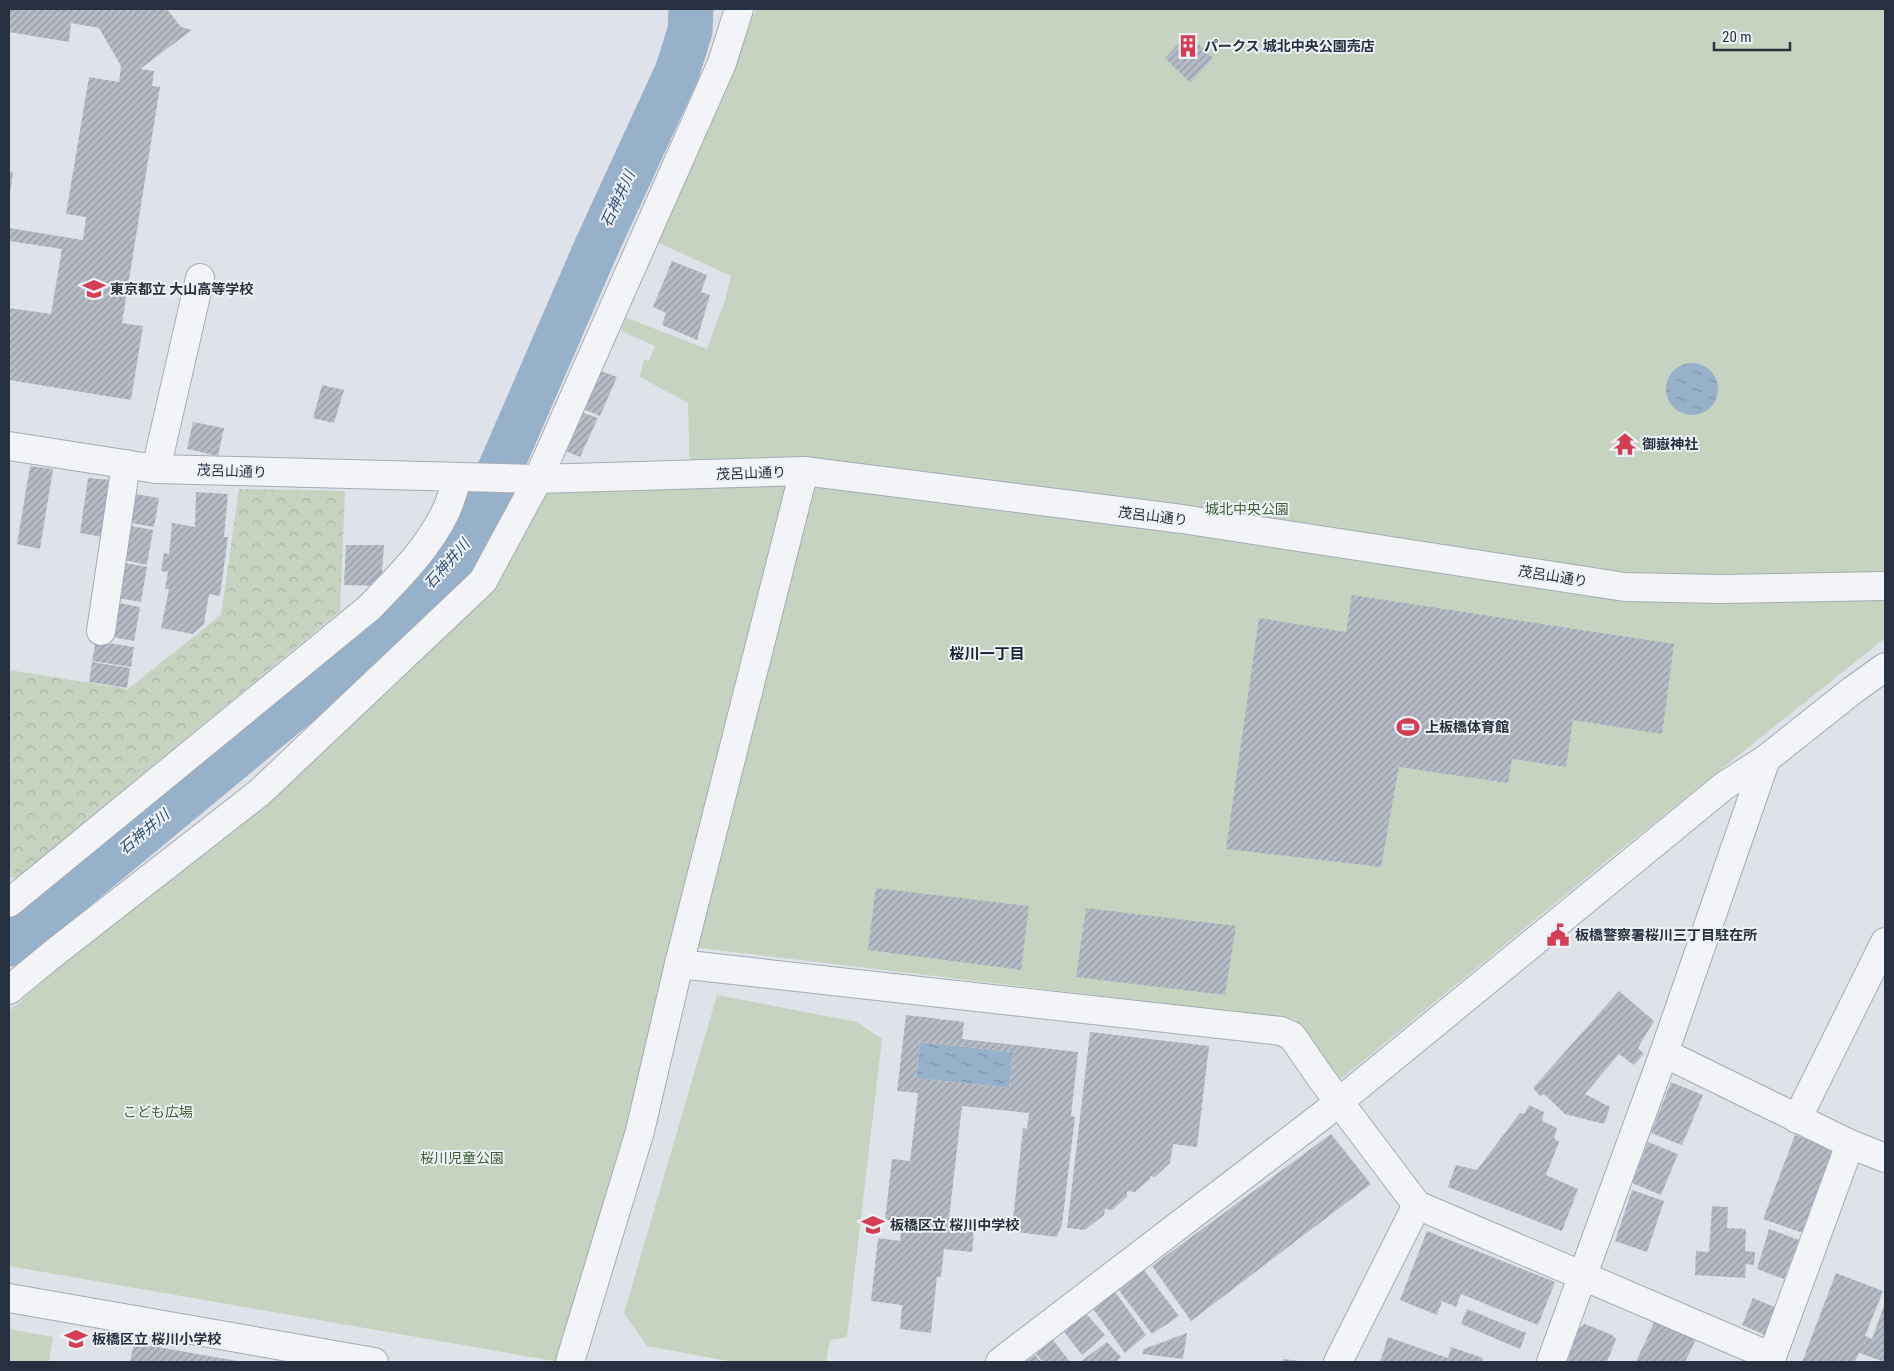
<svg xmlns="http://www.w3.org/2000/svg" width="1894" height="1371" font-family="'Roboto Condensed','Noto Sans JP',sans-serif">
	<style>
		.forest { fill: url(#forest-crowns) }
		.park { fill: #c5d3c0 }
		.water { fill: url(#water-ripples) }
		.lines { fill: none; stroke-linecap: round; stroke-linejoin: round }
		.river { stroke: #98b1ca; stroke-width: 45 }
		.building { fill: url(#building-hatch); fill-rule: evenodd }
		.minor-casing { stroke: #a4aab3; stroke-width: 30 }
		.minor { stroke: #f2f4f7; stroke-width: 28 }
		.labels { text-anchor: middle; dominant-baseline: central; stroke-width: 4; stroke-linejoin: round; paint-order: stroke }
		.poi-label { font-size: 14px; font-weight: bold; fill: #273040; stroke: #eef2f6; text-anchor: start }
		.street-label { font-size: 14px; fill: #273040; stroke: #eef2f6 }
		.park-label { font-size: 14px; fill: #3c5d34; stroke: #eef2f6 }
		.water-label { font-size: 15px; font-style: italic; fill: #304f76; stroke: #eef2f6 }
		.neighbourhood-label { font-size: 15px; font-weight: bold; fill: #192231; stroke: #eef2f6 }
	</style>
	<defs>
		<pattern id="forest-crowns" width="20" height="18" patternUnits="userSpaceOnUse" patternTransform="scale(1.25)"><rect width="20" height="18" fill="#c5d3c0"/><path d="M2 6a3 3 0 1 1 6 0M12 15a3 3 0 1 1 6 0" fill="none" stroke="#a9b5a6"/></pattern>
		<pattern id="water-ripples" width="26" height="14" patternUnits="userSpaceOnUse" patternTransform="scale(1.25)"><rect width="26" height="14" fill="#98b1ca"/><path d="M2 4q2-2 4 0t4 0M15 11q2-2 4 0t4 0" fill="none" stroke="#7c90a5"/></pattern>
		<pattern id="building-hatch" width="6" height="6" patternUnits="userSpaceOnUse" patternTransform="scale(1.25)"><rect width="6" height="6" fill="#b6bcc6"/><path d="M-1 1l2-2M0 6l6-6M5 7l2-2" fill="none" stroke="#9499a2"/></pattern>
	</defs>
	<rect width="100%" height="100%" fill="#dfe3e9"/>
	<polygon class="forest" points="239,489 345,491 340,611 17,878 9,877 9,670 128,689 221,615"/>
	<g class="park">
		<polygon points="756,9 1885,9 1885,638 1614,855 1341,1079 1295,1019 674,945 630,1121 560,1362 9,1266 9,1011 135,902 389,691 504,573 549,490 690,485 688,403 640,377 644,360 649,361 655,346 623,332 620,322 622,316 707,349 725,300 731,276 657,242"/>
		<polygon points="717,995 857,1022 882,1039 847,1337 830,1340 826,1362 734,1362 647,1346 624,1313"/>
		<polygon points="9,1329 53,1337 49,1362 9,1362"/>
	</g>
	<g class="water">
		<circle cx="1692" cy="389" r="26"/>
		<polygon points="920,1042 1013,1052 1009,1088 916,1078"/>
	</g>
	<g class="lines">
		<polyline class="river" points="9,944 383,634 468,543 596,248 677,72 690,31 691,9"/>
	</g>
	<g class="building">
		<polygon points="9,9 167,9 181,27 192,30 140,69 154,71 152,86 160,87 122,323 143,326 131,400 9,380 9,308 51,314 62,249 9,241 9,228 83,240 86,217 66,214 89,77 119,82 121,66 99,28 71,23 69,42 9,32"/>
		<polygon points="1188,34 1213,58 1190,83 1165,58"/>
		<polygon points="9,171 13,172 10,194 9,194"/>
		<polygon points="672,261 707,275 701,292 710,295 697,340 662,325 666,313 653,307"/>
		<polygon points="598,370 617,377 600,416 581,408"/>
		<polygon points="322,385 344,390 334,423 313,418"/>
		<polygon points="578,411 598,418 580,457 561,449"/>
		<polygon points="193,422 224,428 218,456 187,449"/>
		<polygon points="30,466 53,469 40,549 17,544"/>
		<polygon points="88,478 111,480 103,537 80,533"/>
		<polygon points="196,492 228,494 224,537 228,537 220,596 209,594 204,624 193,634 161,628 169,589 165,589 168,572 161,571 164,553 169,554 172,523 195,527"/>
		<polygon points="130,493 159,498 154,527 126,522"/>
		<polygon points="126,525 153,530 147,565 120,559"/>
		<polygon points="346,545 384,545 381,586 344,585"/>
		<polygon points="120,562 147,567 141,602 113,597"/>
		<polygon points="1352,595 1674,644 1662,734 1573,720 1566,767 1512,759 1508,783 1399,767 1381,867 1226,849 1259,618 1346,632"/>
		<polygon points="114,602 140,607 134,641 107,636"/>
		<polygon points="96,641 134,647 131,667 92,661"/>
		<polygon points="92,662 130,668 127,688 89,682"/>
		<polygon points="876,888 1029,906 1021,970 868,950"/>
		<polygon points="1086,908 1236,926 1225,995 1076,977"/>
		<polygon points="1619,991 1654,1021 1638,1048 1644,1054 1634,1065 1619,1054 1585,1094 1610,1107 1604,1124 1565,1114 1544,1094 1540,1096 1533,1088"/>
		<path d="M906,1015L964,1022L962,1039L1078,1052L1071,1116L1075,1117L1062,1224L1057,1237L1015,1232L1017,1219H1013L1023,1128L1027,1129L1029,1113L962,1106L948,1227L974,1230L972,1252L944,1249L941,1277H937L931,1333L900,1329L902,1305L871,1301L878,1238L900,1241L902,1222L885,1220L892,1159L910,1161L918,1093L897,1091ZM920,1042L1013,1052L1009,1088L916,1078Z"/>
		<polygon points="1090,1032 1209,1046 1197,1147 1173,1144 1170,1163 1155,1177 1150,1176 1150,1179 1135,1192 1127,1191 1127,1197 1112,1210 1105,1209 1104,1215 1085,1230 1067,1228"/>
		<polygon points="1671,1082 1703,1095 1682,1145 1651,1133"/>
		<polygon points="1529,1105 1544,1112 1542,1121 1557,1128 1554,1138 1559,1142 1546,1175 1578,1189 1562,1231 1448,1187 1456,1165 1477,1170 1520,1113 1524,1114"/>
		<polygon points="1331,1134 1371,1184 1191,1321 1152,1266"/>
		<polygon points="1795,1135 1834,1149 1803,1233 1763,1219"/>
		<polygon points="1648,1142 1678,1154 1661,1195 1632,1183"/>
		<polygon points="1632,1190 1664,1201 1647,1252 1615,1241"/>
		<polygon points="1712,1206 1728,1207 1727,1228 1746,1229 1745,1251 1755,1252 1754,1265 1746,1264 1745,1278 1695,1275 1696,1251 1709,1252"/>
		<polygon points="1769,1229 1799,1240 1784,1279 1757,1269"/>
		<polygon points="1427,1231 1555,1282 1538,1325 1461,1294 1456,1307 1442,1301 1437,1315 1400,1300"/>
		<polygon points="1144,1270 1179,1316 1152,1334 1118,1289"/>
		<polygon points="1836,1273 1883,1291 1865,1336 1872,1339 1885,1303 1885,1362 1859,1353 1855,1362 1802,1362"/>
		<polygon points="1113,1289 1146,1335 1125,1353 1091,1306"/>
		<polygon points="1753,1298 1777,1308 1765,1335 1742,1325"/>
		<polygon points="1082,1309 1105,1335 1082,1355 1061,1328"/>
		<polygon points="1467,1309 1526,1333 1520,1349 1461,1324"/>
		<polygon points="1656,1318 1697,1337 1685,1362 1636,1362"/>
		<polygon points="1585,1324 1612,1335 1616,1339 1607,1362 1567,1362 1579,1328"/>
		<polygon points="1187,1333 1183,1359 1142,1354 1144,1349"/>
		<polygon points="1388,1337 1448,1358 1451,1347 1483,1358 1482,1362 1380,1362"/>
		<polygon points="1053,1340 1070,1362 1043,1362 1036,1354"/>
		<polygon points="1107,1342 1121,1357 1116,1362 1080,1362"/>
		<polygon points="134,1343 238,1361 237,1362 130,1362"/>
		<polygon points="1035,1355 1041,1362 1025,1362"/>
		<polygon points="1283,1359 1300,1361 1299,1362 1282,1362"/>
	</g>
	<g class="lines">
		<defs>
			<g id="minor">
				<polyline points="9,446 156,469 538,479 804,471 1182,519 1625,587 1720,589 1885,586"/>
				<polyline points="156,469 200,278"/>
				<polyline points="101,631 126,464"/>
				<polyline points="1766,759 1664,1053 1850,1144 1885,1158"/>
				<path d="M9,903L369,608C398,578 428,549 446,511C451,500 454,488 458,477"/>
				<polyline points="679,964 1281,1031 1292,1036 1321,1078 1417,1205 1772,1357"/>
				<polyline points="9,990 54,953 259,793 483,581 538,479 722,63 739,9"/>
				<polyline points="1797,1119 1885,942"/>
				<polyline points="9,1298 374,1362"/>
				<polyline points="570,1362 640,1131 679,964 804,471"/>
				<polyline points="1000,1362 1323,1115 1724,786 1766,759 1853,690 1885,667"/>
				<polyline points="1338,1362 1417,1205"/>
				<polyline points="1551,1362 1664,1053"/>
				<polyline points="1770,1362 1850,1144"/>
			</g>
		</defs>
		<use href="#minor" class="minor-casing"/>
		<use href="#minor" class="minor"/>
	</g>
	<defs>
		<symbol id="building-bare" viewBox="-9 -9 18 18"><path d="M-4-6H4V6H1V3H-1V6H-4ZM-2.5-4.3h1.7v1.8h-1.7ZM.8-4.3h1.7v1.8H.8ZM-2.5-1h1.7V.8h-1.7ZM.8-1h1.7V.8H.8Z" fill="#d33e55" stroke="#eef2f6" stroke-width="2.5" paint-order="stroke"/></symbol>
		<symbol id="school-bare" viewBox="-9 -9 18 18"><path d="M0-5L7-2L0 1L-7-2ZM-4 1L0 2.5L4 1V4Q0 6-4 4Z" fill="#d33e55" stroke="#eef2f6" stroke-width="2.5" paint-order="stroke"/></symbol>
		<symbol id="temple-bare" viewBox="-9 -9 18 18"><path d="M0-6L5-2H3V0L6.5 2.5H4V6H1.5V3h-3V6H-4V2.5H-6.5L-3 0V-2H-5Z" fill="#d33e55" stroke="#eef2f6" stroke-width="2.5" paint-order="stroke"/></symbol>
		<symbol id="stadium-bare" viewBox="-9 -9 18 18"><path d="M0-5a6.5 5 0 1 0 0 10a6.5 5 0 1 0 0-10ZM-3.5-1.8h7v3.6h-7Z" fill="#d33e55" stroke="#eef2f6" stroke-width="2.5" paint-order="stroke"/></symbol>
		<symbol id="civic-bare" viewBox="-9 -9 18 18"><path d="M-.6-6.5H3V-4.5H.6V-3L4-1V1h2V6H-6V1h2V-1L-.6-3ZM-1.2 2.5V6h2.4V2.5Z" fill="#d33e55" stroke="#eef2f6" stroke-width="2.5" paint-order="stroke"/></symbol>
	</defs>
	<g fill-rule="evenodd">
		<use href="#building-bare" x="1172" y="30" width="32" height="32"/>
		<use href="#school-bare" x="78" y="273" width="32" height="32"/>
		<use href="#temple-bare" x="1609" y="428" width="32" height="32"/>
		<use href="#stadium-bare" x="1392" y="711" width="32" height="32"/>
		<use href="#civic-bare" x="1542" y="919" width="32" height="32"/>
		<use href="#school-bare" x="857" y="1209" width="32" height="32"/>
		<use href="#school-bare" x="60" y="1323" width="32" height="32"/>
	</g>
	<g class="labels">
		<g class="poi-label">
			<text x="1204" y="46">パークス 城北中央公園売店</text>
			<text x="110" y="289">東京都立 大山高等学校</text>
			<text x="1642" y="444">御嶽神社</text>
			<text x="1425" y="727">上板橋体育館</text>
			<text x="1575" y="935">板橋警察署桜川三丁目駐在所</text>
			<text x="890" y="1225">板橋区立 桜川中学校</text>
			<text x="92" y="1339">板橋区立 桜川小学校</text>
		</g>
		<g class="street-label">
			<text transform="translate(232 471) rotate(2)">茂呂山通り</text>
			<text transform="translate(751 473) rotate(-2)">茂呂山通り</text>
			<text transform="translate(1153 516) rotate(7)">茂呂山通り</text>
			<text transform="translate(1553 576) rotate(9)">茂呂山通り</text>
		</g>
		<g class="park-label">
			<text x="1247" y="509">城北中央公園</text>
			<text x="158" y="1112">こども広場</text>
			<text x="462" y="1158">桜川児童公園</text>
		</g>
		<g class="water-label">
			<text transform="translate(618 199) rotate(-65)">石神井川</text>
			<text transform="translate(447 564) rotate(-49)">石神井川</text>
			<text transform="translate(144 832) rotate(-40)">石神井川</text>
		</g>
		<g class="neighbourhood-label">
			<text x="987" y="654">桜川一丁目</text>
		</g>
	</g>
	<rect width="1894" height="1371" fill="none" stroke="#273040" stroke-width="20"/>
	<path d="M1714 42v8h76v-8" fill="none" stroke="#273040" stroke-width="2.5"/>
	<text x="1722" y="42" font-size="15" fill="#273040" stroke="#eef2f6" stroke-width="4" paint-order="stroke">20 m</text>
</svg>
